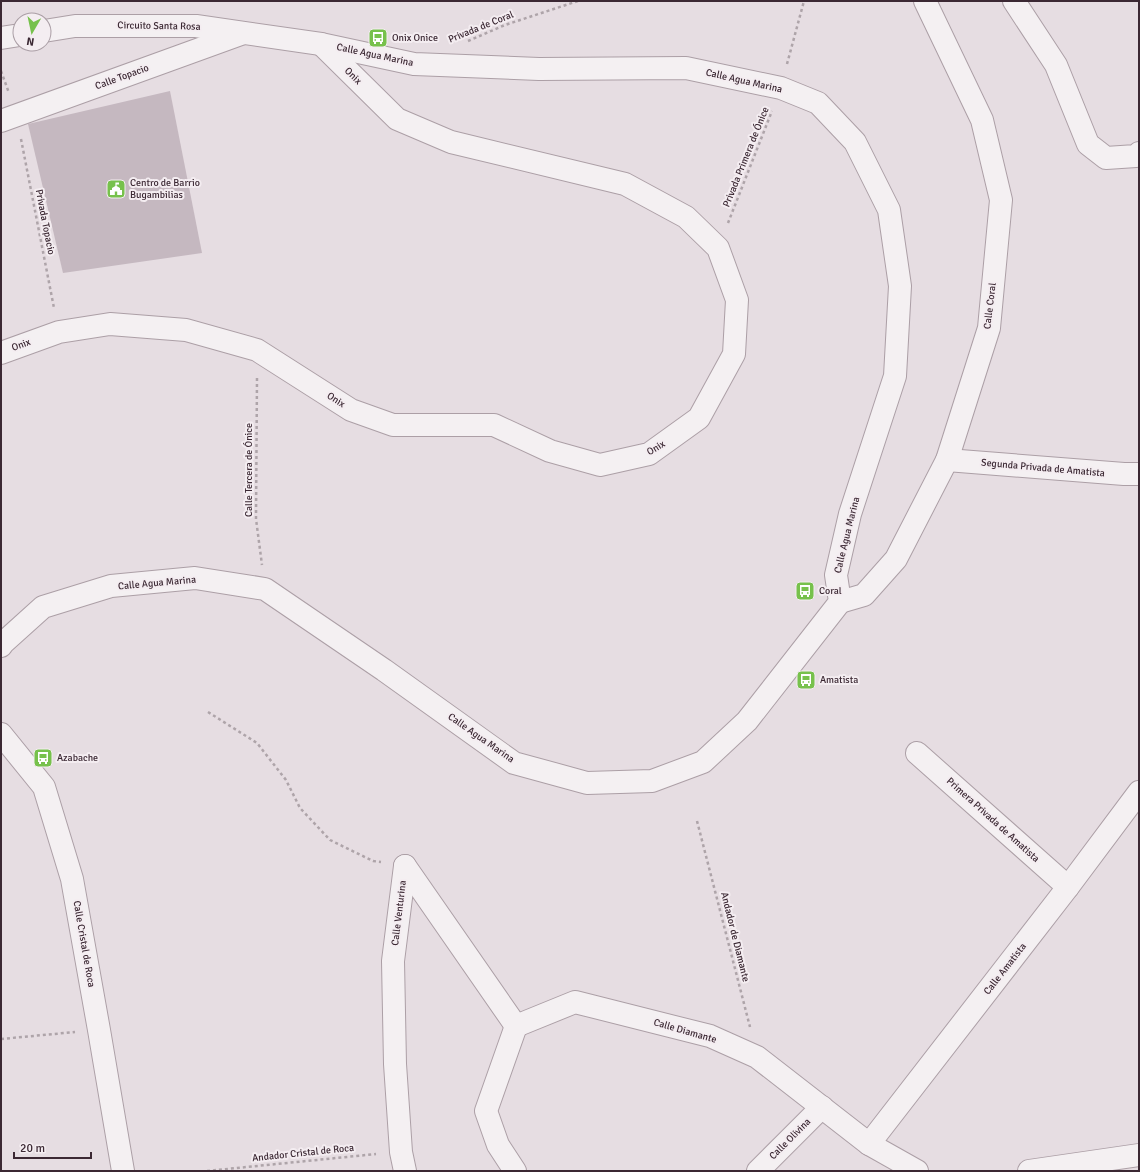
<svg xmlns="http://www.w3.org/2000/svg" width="1140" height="1172" font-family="Signika,sans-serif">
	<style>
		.building { fill: #c5b8c0 }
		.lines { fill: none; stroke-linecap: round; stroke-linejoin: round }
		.minor-casing { stroke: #ac9fa6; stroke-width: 24 }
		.path { stroke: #aea4a9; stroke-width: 2.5; stroke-dasharray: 3 3; stroke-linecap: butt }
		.minor { stroke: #f4f0f2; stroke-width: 22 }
		.labels { text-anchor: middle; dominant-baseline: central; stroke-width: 4; stroke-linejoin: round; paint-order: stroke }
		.street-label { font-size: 10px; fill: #3b2833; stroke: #f4edf1 }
		.poi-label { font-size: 10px; fill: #3b2833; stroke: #f4edf1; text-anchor: start }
	</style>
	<rect width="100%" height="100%" fill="#e6dde2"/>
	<polygon class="building" points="170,91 202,253 63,273 28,124"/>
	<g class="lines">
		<defs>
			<g id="minor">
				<polyline points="1014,1 1056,65 1088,144 1106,158 1136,156 1139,153"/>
				<polyline points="1,38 20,35"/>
				<polyline points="1,121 241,34"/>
				<polyline points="1,353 59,332 110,324 186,330 257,350 351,410 393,425 494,425 550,451 600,465 649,454 699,418 734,354 737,300 718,248 686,217 625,184 451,142 397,119 321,44"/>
				<polyline points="947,460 1124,474 1139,474"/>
				<polyline points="840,602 864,595 896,559 947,460 989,328 1001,200 982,120 925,1"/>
				<polyline points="1,646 3,643 43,607 111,586 195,578 265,589 384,670 514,763 587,783 652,781 703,762 747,721 840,602 836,575 850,514 895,376 900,286 889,210 855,142 818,103 781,88 686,68 539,69 414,64 321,44 196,26 75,26 44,31"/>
				<polyline points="1,734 44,787 72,879 99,1030 123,1171"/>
				<polyline points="917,753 1068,887"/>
				<polyline points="405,866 516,1026 575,1002 710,1036 757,1057 869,1144 917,1171"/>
				<polyline points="405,866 393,961 395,1064 401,1152 405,1171"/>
				<polyline points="869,1144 1068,887 1139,792"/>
				<polyline points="515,1171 498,1145 486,1111 516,1026"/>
				<polyline points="758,1171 822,1107"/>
				<polyline points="1029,1171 1139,1155"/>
			</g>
		</defs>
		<use href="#minor" class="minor-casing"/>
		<g class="path">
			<polyline points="468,41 505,25 578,1"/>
			<polyline points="787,64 804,1"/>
			<polyline points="1,71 9,93"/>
			<polyline points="21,139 54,308"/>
			<polyline points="728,223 772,111"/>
			<polyline points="257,378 256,519 262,565"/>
			<polyline points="208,712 257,743 286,780 300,808 330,840 373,861 381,862"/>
			<polyline points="697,821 750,1027"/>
			<polyline points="1,1039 75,1032"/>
			<polyline points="207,1171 376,1154"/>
		</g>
		<use href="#minor" class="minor"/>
	</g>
	<defs>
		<symbol id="bus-square" viewBox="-11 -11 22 22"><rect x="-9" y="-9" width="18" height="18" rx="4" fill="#77c14c" stroke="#f4edf1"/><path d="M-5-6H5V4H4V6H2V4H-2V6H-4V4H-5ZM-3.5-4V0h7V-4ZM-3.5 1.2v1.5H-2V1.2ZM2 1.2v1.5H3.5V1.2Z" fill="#fff"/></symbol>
		<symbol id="civic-square" viewBox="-11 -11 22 22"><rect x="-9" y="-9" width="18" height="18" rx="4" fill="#77c14c" stroke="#f4edf1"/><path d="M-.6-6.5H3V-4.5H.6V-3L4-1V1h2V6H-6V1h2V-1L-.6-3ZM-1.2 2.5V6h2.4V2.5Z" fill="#fff"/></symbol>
	</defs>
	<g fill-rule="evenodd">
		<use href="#bus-square" x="367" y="27" width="22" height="22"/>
		<use href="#civic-square" x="105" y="178" width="22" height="22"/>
		<use href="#bus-square" x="794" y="580" width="22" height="22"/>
		<use href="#bus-square" x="795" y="669" width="22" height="22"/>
		<use href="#bus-square" x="32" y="747" width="22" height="22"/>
	</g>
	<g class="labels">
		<g class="street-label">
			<text transform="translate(159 26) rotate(1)">Circuito Santa Rosa</text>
			<text transform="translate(481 27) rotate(-22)">Privada de Coral</text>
			<text transform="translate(375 55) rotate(12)">Calle Agua Marina</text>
			<text transform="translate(353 76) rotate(45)">Onix</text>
			<text transform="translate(122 77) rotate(-20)">Calle Topacio</text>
			<text transform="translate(744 81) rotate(13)">Calle Agua Marina</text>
			<text transform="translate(746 157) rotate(-68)">Privada Primera de Ónice</text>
			<text transform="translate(45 222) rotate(79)">Privada Topacio</text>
			<text transform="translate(990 306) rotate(-83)">Calle Coral</text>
			<text transform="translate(21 345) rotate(-20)">Onix</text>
			<text transform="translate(336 400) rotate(33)">Onix</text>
			<text transform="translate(656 448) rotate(-31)">Onix</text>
			<text transform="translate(1043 468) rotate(5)">Segunda Privada de Amatista</text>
			<text transform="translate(249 470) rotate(-90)">Calle Tercera de Ónice</text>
			<text transform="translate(847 535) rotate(-76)">Calle Agua Marina</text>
			<text transform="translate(157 583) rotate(-5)">Calle Agua Marina</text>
			<text transform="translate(481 738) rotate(35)">Calle Agua Marina</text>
			<text transform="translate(993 820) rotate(42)">Primera Privada de Amatista</text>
			<text transform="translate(399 913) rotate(-83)">Calle Venturina</text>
			<text transform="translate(735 937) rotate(76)">Andador de Diamante</text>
			<text transform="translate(84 944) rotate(80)">Calle Cristal de Roca</text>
			<text transform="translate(1005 969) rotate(-52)">Calle Amatista</text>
			<text transform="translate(685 1031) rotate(16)">Calle Diamante</text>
			<text transform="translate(790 1139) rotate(-45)">Calle Olivina</text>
			<text transform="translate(303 1153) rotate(-6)">Andador Cristal de Roca</text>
		</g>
		<g class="poi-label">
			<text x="392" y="38">Onix Onice</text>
			<text x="130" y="183">Centro de Barrio<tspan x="130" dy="12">Bugambilias</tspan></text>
			<text x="819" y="591">Coral</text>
			<text x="820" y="680">Amatista</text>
			<text x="57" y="758">Azabache</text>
		</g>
	</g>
	<rect width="1140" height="1172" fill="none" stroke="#3b2833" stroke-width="4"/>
	<g transform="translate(32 32) rotate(189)"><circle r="19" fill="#f4edf1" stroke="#aa9ea5"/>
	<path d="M0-3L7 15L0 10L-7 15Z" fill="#77c14c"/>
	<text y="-6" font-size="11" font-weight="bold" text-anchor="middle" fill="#3b2833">N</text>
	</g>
	<path d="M14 1152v6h77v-6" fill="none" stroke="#3b2833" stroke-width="2"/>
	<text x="20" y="1152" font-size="12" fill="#3b2833" stroke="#f4edf1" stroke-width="3" paint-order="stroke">20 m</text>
</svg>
